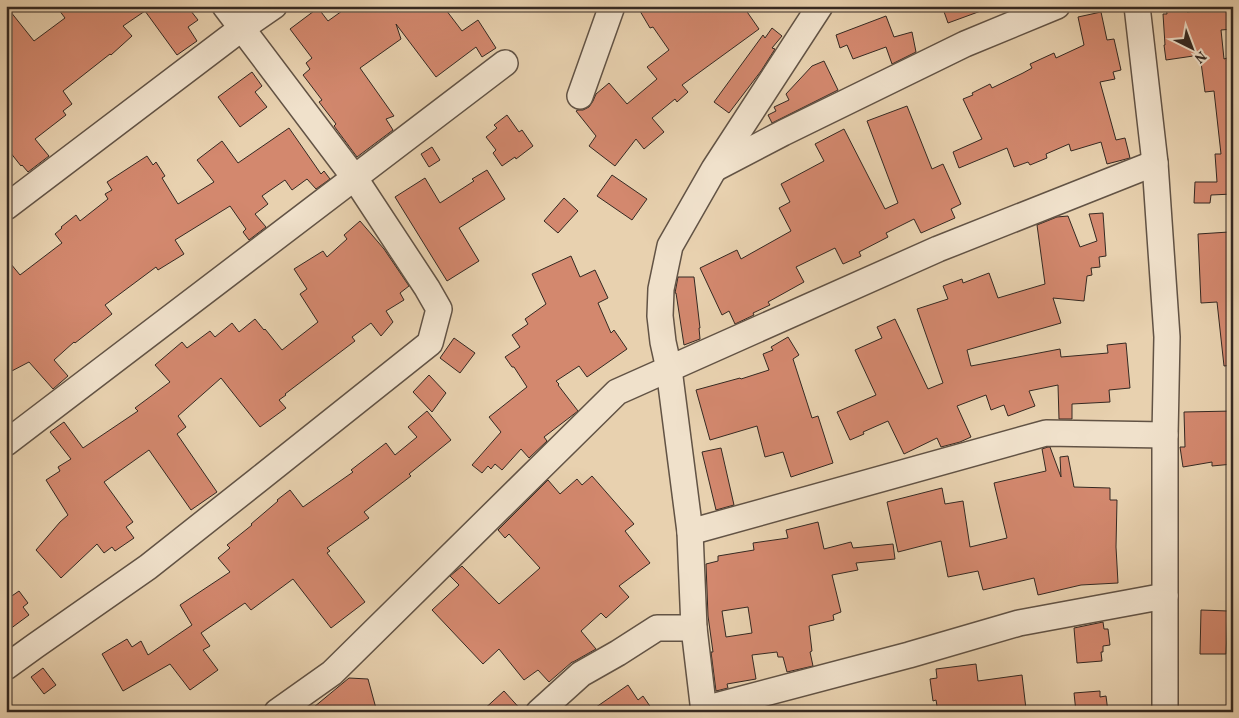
<svg xmlns="http://www.w3.org/2000/svg" width="1239" height="718" font-family="Vollkorn,serif">
	<style>
		.building { fill: #d3886e; stroke: #352922; fill-rule: evenodd }
		.lines { fill: none; stroke-linecap: round; stroke-linejoin: round }
		.minor-casing { stroke: #625345; stroke-width: 28 }
		.minor { stroke: #f0e1cb; stroke-width: 25 }
	</style>
	<rect width="100%" height="100%" fill="#e8d1af"/>
	<filter id="stains"><feTurbulence type="fractalNoise" baseFrequency=".004" numOctaves="4"/><feColorMatrix values="0 0 0 0 .2 0 0 0 0 .09 0 0 0 0 .02 0 0 0 .5 -.17"/></filter>
	<radialGradient id="worn" r=".72"><stop offset=".6" stop-color="#630" stop-opacity="0"/><stop offset="1" stop-color="#630" stop-opacity=".3"/></radialGradient>
	<g class="building">
		<polygon points="6,6 34,41 65,18 56,6 187,6 198,20 188,27 197,41 177,55 145,11 123,26 132,36 111,55 110,54 63,91 72,104 63,111 66,115 35,139 49,156 28,172 22,165 21,166 6,147 6,99 12,95 6,88"/>
		<polygon points="349,6 443,6 462,31 478,20 496,48 482,57 476,47 436,77 396,24 401,39 360,68 394,116 386,119 393,130 357,157 334,126 336,124 319,102 322,100 303,75 310,69 306,63 312,58 290,29 318,8 328,21"/>
		<polygon points="637,6 743,6 759,29 682,85 688,92 677,102 675,99 652,118 664,132 644,149 636,139 615,166 589,146 596,136 576,111 578,110 583,110 589,107 593,101 596,94 609,83 627,104 657,79 647,67 669,50 653,27 650,28"/>
		<polygon points="942,6 989,6 989,8 948,23"/>
		<polygon points="1166,6 1187,6 1187,12 1219,8 1219,11 1233,10 1233,29 1221,30 1224,59 1227,58 1233,98 1233,194 1211,195 1210,203 1194,203 1195,182 1217,182 1215,154 1221,154 1214,91 1205,92 1200,55 1166,60 1164,45 1165,45 1163,14 1167,14"/>
		<polygon points="1101,12 1107,40 1114,39 1121,70 1113,72 1115,79 1100,82 1116,140 1125,138 1130,158 1107,164 1101,142 1071,151 1069,144 1046,154 1047,158 1030,165 1028,162 1014,167 1007,148 959,168 953,152 982,139 963,99 973,95 972,93 990,84 992,88 1023,73 1032,68 1030,64 1054,53 1056,58 1084,45 1078,17"/>
		<polygon points="886,16 894,37 912,32 916,52 892,64 886,47 853,59 847,45 840,48 836,35"/>
		<polygon points="772,28 782,36 772,48 775,49 761,71 729,113 714,102 763,35 765,38"/>
		<polygon points="824,61 838,90 772,123 768,115 776,111 774,107 789,100 786,94 812,66"/>
		<polygon points="252,72 262,86 255,92 267,107 240,127 218,97"/>
		<polygon points="907,106 932,169 943,164 961,204 951,209 955,218 921,233 914,219 886,233 888,237 859,252 861,256 843,264 835,248 796,267 804,282 768,302 770,305 753,313 754,315 735,324 729,311 722,315 700,268 737,250 741,259 791,231 779,208 790,202 781,184 824,161 815,144 844,129 885,209 898,203 867,121"/>
		<polygon points="507,115 519,132 522,130 533,146 516,159 515,157 502,166 493,153 496,150 486,137 497,128 494,125"/>
		<polygon points="289,128 321,174 324,171 330,179 316,189 307,179 292,190 285,180 262,196 268,204 255,214 266,227 249,240 243,232 246,229 230,206 175,240 184,254 158,270 156,267 105,305 112,314 75,343 74,342 54,360 68,376 53,389 29,362 6,374 6,258 20,275 62,243 55,234 62,228 61,227 76,215 80,221 108,199 105,194 112,190 107,182 147,156 153,165 156,162 165,176 162,178 178,204 214,182 197,160 222,141 238,163"/>
		<polygon points="432,147 440,160 429,167 421,154"/>
		<polygon points="487,170 505,199 459,228 479,261 447,281 395,197 425,178 440,203 474,181 472,179"/>
		<polygon points="612,175 647,199 632,220 597,196"/>
		<polygon points="564,198 578,211 558,233 544,221"/>
		<polygon points="1103,213 1106,256 1099,257 1100,267 1091,268 1092,275 1087,276 1084,301 1053,298 1061,323 967,350 971,366 1060,349 1061,357 1108,353 1107,345 1126,343 1130,388 1109,390 1110,402 1072,404 1072,419 1059,419 1058,385 1029,391 1035,406 1008,416 1004,405 991,410 986,395 957,406 971,437 960,442 941,447 937,438 904,454 888,421 863,432 864,434 850,440 837,412 876,395 855,350 882,338 877,327 895,319 928,389 943,383 917,309 948,299 943,286 962,279 963,283 989,273 998,298 1045,284 1037,225 1057,217 1068,216 1080,247 1097,241 1089,214"/>
		<polygon points="360,221 384,249 409,286 400,293 404,300 386,311 393,322 381,336 371,323 352,337 355,341 285,394 286,395 279,400 286,408 260,427 221,378 178,416 186,427 177,434 217,492 191,510 149,450 104,482 133,522 126,527 134,538 115,551 112,547 104,553 97,544 61,578 36,550 60,522 68,515 46,480 60,471 58,467 71,459 50,432 64,422 83,448 138,411 135,408 170,382 155,365 182,342 187,348 210,331 215,337 232,323 239,332 255,319 264,330 265,329 282,350 318,322 300,294 307,289 294,269 323,251 327,257 347,239 344,235"/>
		<polygon points="1229,232 1233,307 1233,365 1224,366 1217,302 1201,303 1198,234"/>
		<polygon points="571,256 580,277 595,270 608,298 598,303 611,333 614,330 627,349 587,377 579,366 556,381 559,384 558,385 578,411 544,437 547,441 529,458 521,449 502,470 495,464 491,469 488,466 482,473 472,465 501,432 489,417 527,387 514,367 512,367 505,357 520,347 512,335 528,324 525,319 546,304 532,274"/>
		<polygon points="678,277 694,277 700,328 699,328 700,339 684,345 676,293 675,293"/>
		<polygon points="788,337 799,355 793,359 812,418 818,416 833,463 791,477 783,452 765,457 757,426 710,440 696,390 740,378 741,379 769,370 763,354 773,350 771,347"/>
		<polygon points="454,338 475,353 460,373 440,358"/>
		<polygon points="429,375 446,393 432,412 413,392"/>
		<polygon points="427,411 451,440 409,474 411,476 364,512 369,518 327,548 330,551 327,553 365,602 331,628 293,579 251,610 245,603 201,633 210,646 203,650 218,670 190,690 170,664 123,691 102,654 127,639 132,647 141,641 148,655 192,625 180,605 230,572 218,558 230,548 227,545 252,525 251,524 278,501 277,500 290,490 303,507 353,472 351,470 386,443 395,455 417,437 408,427"/>
		<polygon points="1233,411 1233,464 1212,466 1212,462 1183,467 1180,447 1185,447 1184,412"/>
		<polygon points="1048,447 1050,447 1061,477 1060,457 1068,456 1074,487 1110,488 1110,500 1117,500 1116,547 1118,583 1081,585 1038,595 1034,578 983,590 978,571 948,577 941,541 898,552 887,502 942,488 945,504 963,501 970,547 1007,538 994,483 1046,471 1042,449"/>
		<polygon points="721,448 734,505 716,510 702,452"/>
		<polygon points="592,476 634,524 625,531 650,563 619,586 629,597 606,618 601,613 581,631 596,649 573,662 572,662 549,682 538,670 524,680 499,649 483,664 432,610 459,585 450,576 462,566 499,604 540,568 509,534 505,538 498,530 548,480 560,494 577,479 582,485"/>
		<path d="M818,522L824,549L851,542L853,548L893,544L895,559L856,563L858,570L832,575L841,612L833,615L834,620L809,626L812,651L810,652L813,666L787,672L783,657H778L777,652L752,655L756,679L727,684L728,688L716,691L711,652H713L708,616L706,564L718,561V556L754,550L753,543L788,538L786,530ZM748,607L752,633L726,637L722,611Z"/>
		<polygon points="19,591 28,603 23,607 29,615 6,632 6,600"/>
		<polygon points="1201,610 1228,611 1226,654 1200,654"/>
		<polygon points="1103,622 1104,629 1108,629 1110,645 1103,646 1103,652 1101,652 1102,661 1077,663 1074,628"/>
		<polygon points="976,664 978,681 1022,675 1026,709 1006,712 938,712 936,700 933,701 930,679 937,678 936,669"/>
		<polygon points="43,668 56,685 44,694 31,677"/>
		<polygon points="349,678 368,679 377,712 308,712"/>
		<polygon points="628,685 638,700 643,696 654,712 589,712"/>
		<polygon points="504,691 523,712 481,712"/>
		<polygon points="1100,691 1100,697 1106,696 1108,712 1076,712 1074,693"/>
	</g>
	<g class="lines">
		<defs>
			<g id="minor">
				<polyline points="1137,6 1155,163 1167,337 1165,435 1165,712"/>
				<polyline points="580,96 612,6"/>
				<polyline points="716,168 783,133 965,44 1057,6"/>
				<polyline points="6,207 242,28 274,6"/>
				<polyline points="6,443 505,63"/>
				<polyline points="690,532 1046,433 1165,435"/>
				<polyline points="6,667 35,646 148,567 258,480 430,343 439,309 427,288 354,177 225,6"/>
				<polyline points="704,709 909,655 1019,623 1165,596"/>
				<polyline points="277,712 332,673 617,392 938,249 1155,163"/>
				<polyline points="539,712 581,674 618,653 657,628 694,628"/>
				<polyline points="704,712 694,628 690,532 669,369 663,342 660,316 661,289 670,246 714,169 820,6"/>
			</g>
		</defs>
		<use href="#minor" class="minor-casing"/>
		<use href="#minor" class="minor"/>
	</g>
	<rect width="1239" height="718" fill="none" stroke="#e8d1af" stroke-width="25"/>
	<rect x="8" y="8" width="1224" height="703" fill="none" stroke="#352922" stroke-width="2.5"/>
	<rect x="12" y="12" width="1214" height="693" fill="none" stroke="#352922"/>
	<g transform="translate(1192 48) rotate(138)" stroke="#f0e1cb" stroke-width="4" paint-order="stroke">
	<path d="M0-4L9 19L0 12L-9 19Z" fill="#352922"/>
	<text y="-8" font-size="14" font-weight="bold" text-anchor="middle" fill="#352922">N</text>
	</g>
	<rect width="100%" height="100%" filter="url(#stains)"/>
	<rect width="100%" height="100%" fill="url(#worn)"/>
</svg>
